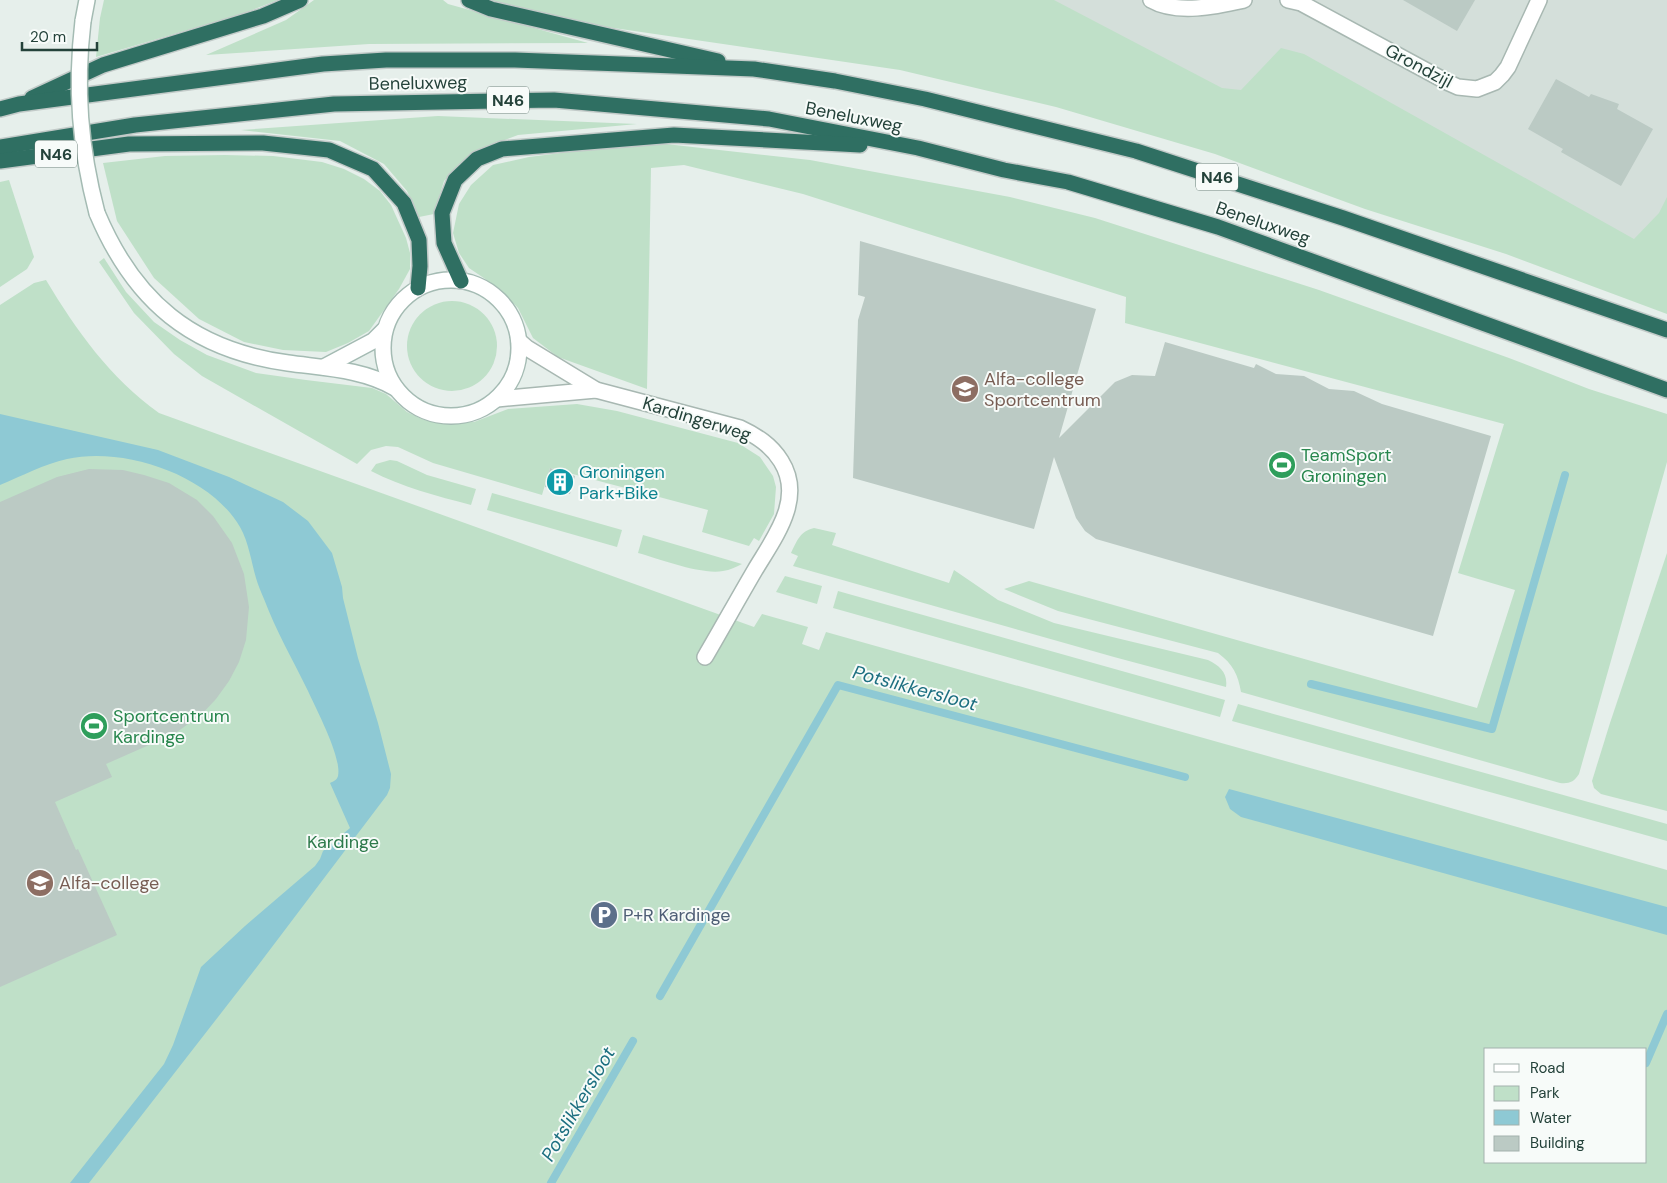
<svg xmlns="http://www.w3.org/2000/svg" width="1667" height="1183" font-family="'DM Sans',sans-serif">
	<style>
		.built { fill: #d4dfda }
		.green { fill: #bfe0c8; fill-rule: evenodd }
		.water { fill: #8ec9d4 }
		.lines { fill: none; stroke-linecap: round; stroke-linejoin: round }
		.stream { stroke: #8ec9d4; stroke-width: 8 }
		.building { fill: #bbcac4 }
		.street-casing { stroke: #a8b8b2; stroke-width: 18 }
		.secondary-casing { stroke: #a4bbb3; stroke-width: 18 }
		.highway-casing { stroke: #c2cac8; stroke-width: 18 }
		.street { stroke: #fff; stroke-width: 15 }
		.secondary { stroke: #fff; stroke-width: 15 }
		.highway { stroke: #2f6f62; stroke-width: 15 }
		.secondary-bridge-casing { stroke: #a4bbb3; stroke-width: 18; stroke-linecap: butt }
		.secondary-bridge { stroke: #fff; stroke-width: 15 }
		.labels { text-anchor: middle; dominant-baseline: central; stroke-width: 4; stroke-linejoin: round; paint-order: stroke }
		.shield { fill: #f7fbf9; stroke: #637a73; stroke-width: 1 }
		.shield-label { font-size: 16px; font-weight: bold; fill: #24423a }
		.street-label { font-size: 18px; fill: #24423a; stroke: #f7fbf9 }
		.education-label { font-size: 18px; fill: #785e54; stroke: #f7fbf9; text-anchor: start }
		.leisure-label { font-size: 18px; fill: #27864d; stroke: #f7fbf9; text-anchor: start }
		.culture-label { font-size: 18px; fill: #0d838f; stroke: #f7fbf9; text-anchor: start }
		.park-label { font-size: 18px; fill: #2d7a4b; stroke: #f7fbf9 }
		.service-label { font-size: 18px; fill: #4e5e75; stroke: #f7fbf9; text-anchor: start }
		.water-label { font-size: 19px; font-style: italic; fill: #1c6f80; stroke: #f7fbf9 }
	</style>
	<rect width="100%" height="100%" fill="#e6efeb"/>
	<polygon class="built" points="986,0 1667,0 1667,238 1656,260"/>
	<g class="green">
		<polygon points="104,0 278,0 242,14 96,57 100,18"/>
		<polygon points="314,0 443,0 448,4 588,43 369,44 206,55 286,20"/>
		<polygon points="490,0 1054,0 1222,88 1241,90 1281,48 1304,54 1634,239 1659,213 1667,197 1667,314 1506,254 1365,209 1215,154 1056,107 900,70 607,27 505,7"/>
		<polygon points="438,116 637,124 518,135 484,148 458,165 444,181 434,214 419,217 407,191 384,164 340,141 241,130"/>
		<path d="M648,142L810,160L1010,197L1095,218L1319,290L1509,358L1589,389L1667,414V462L1579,774C1574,782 1569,784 1560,783L1241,692C1238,675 1233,664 1218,653L1058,611L1004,589L1029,581L1477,708L1515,590L1458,573L1504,424L1125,323L1126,297L803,194L684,165L651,168L647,389L558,357L533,338L518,308L500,289L469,268L459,253L453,233L459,204L471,185L493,165L529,157Z"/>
		<polygon points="225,155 273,156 322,162 344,169 364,179 380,191 391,205 406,238 410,253 410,269 399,289 369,331 348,343 326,352 283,350 244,342 199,319 154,278 117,221 103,163 165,156"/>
		<polygon points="9,180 34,257 27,269 0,287 0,182"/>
		<polygon points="104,258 126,292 154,322 180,340 207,355 256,373 306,380 372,388 386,394 407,412 424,420 449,423 474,422 508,409 577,404 617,411 738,443 760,457 773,476 776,487 774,514 759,541 754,538 749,546 702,532 708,510 550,468 542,495 433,463 398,447 386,446 371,450 357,464 202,376 174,354 134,313 99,262"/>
		<path d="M46,280C76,330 110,378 159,413L754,627L762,614L808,627L802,644L819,650L826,632L1360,782L1667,870V1183H0V305L34,283ZM1486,1049H1646V1162H1486Z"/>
		<circle cx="452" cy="346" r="45"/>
		<path d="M390,460L397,461L427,475L476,489L471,505C437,496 402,487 371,471L376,464Z"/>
		<polygon points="492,493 622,530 617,547 487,510"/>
		<path d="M814,528L836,533L832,545L949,583L954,570L998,600L1054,623L1208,660C1220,666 1228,673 1226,687L1114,657L793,566L798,556L791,553C797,541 800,531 814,528Z"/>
		<path d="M643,535L742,564C736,567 730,570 723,571C701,575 660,559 638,553Z"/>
		<polygon points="1667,553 1667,811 1601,794 1594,788 1592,781 1610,723"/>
		<polygon points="785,576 822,586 817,604 776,592"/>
		<polygon points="838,591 1225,700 1220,717 833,608"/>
		<polygon points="1238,704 1667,824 1667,841 1232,721"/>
	</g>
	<g class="water">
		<path d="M0,414L158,450L229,477L283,502L308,521L332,553L342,587L343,598L358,658L378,723L391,774L390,788L387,795L253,972L89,1183H70L164,1064L173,1045L201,967L245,926L315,866L320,859L323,851L350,828L330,783C334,781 337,780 338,776C342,757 316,709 308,691C293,660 276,631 264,599C261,592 258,585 256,578C251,561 249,543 240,527C210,475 124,446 67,459C44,464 22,476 0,485Z"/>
		<polygon points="1229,789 1667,907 1667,935 1241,817 1230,809 1225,797"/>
	</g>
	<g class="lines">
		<g class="stream">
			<polyline points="1311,684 1492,729 1565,475"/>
			<polyline points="660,996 838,685 1185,777"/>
			<polyline points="1646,1063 1667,1014"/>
			<polyline points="551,1183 633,1041"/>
		</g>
	</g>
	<g class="building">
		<polygon points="1403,0 1475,0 1457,31"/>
		<polygon points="1556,79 1589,97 1591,94 1619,104 1617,109 1653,129 1621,186 1561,152 1563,149 1528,129"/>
		<polygon points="860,241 1096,309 1059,438 1115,382 1132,375 1155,376 1165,342 1254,368 1256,364 1276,374 1304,376 1329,389 1354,391 1382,404 1491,436 1433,636 1096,539 1085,531 1076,518 1054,457 1034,529 853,478 858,320 865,297 858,295"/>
		<polygon points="550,468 575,476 570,494 545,487"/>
		<polygon points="89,469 123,470 144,475 169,483 197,500 213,516 232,543 244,574 249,607 246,640 239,662 229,681 216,699 201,715 174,734 106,764 112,777 55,802 76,850 78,849 117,935 0,987 0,502 57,477"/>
	</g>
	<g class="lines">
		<defs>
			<g id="street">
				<path d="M1151,0C1177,15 1217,6 1244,0"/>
				<polyline points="1288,0 1301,3 1449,83 1458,87 1477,89 1495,82 1502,75 1508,67 1539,0"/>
				<path d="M519,341L527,348L596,390L740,428C757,436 771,445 781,461C805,499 774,538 755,570C738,599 722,628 705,657"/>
				<polyline points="497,399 596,390"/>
			</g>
			<g id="secondary">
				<polyline points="83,21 87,0"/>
				<path d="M97,213C134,301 192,350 288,363C323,368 363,369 395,388"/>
				<circle cx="451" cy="348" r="68"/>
				<polyline points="324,367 373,341 384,330"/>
			</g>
			<g id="highway">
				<polyline points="469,0 491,9 718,61"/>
				<polyline points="32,98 103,65 263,16 300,0"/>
				<polyline points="0,109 19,104 323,64 386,60 515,60 754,69 835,81 925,99 1136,151 1343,218 1667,330"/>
				<polyline points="0,147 135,125 334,104 554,100 769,119 918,148 1004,170 1068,182 1218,227 1667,390"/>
				<polyline points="0,161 129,144 263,143 329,150 373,169 404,203 419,240 420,266 418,288"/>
				<polyline points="461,281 444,243 442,213 455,180 477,159 502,149 674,135 860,145"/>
			</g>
		</defs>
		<use href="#street" class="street-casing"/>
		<use href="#secondary" class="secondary-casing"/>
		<use href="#highway" class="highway-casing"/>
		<use href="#street" class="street"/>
		<use href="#secondary" class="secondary"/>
		<use href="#highway" class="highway"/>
		<defs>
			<path id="secondary-bridge" d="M83,21C75,88 80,148 97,213"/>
		</defs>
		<use href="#secondary-bridge" class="secondary-bridge-casing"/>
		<use href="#secondary-bridge" class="secondary-bridge"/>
	</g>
	<defs>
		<symbol id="university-disc" viewBox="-11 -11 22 22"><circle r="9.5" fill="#8d6e63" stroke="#f7fbf9"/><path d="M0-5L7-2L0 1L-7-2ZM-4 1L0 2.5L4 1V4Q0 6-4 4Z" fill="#fff"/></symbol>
		<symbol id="stadium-disc" viewBox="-11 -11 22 22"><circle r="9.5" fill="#2e9e5b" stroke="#f7fbf9"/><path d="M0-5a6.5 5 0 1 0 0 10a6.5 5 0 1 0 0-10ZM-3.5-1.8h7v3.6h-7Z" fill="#fff"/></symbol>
		<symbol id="building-disc" viewBox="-11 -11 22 22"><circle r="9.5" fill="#0f9aa8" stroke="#f7fbf9"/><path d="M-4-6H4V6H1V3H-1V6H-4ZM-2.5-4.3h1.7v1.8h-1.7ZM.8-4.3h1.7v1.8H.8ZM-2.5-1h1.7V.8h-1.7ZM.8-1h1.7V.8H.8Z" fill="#fff"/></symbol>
		<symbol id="parking-disc" viewBox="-11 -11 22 22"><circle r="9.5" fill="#5c6f8a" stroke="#f7fbf9"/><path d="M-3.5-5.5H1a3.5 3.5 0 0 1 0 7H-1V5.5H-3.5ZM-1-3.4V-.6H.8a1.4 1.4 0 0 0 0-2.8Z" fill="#fff"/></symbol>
	</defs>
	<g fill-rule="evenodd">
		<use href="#university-disc" x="949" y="373" width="32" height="32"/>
		<use href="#stadium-disc" x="1266" y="449" width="32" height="32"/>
		<use href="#building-disc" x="544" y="466" width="32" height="32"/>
		<use href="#stadium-disc" x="78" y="710" width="32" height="32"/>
		<use href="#university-disc" x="24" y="867" width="32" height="32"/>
		<use href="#parking-disc" x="588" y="899" width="32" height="32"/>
	</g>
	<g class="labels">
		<g class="shield">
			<rect x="487" y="86.5" width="42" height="27" rx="4"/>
			<rect x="35" y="140.5" width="42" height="27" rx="4"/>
			<rect x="1196" y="163.5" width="42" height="27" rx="4"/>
		</g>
		<g class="shield-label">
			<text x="508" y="100">N46</text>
			<text x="56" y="154">N46</text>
			<text x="1217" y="177">N46</text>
		</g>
		<g class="street-label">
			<text transform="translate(1419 66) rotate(28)">Grondzijl</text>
			<text transform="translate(418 83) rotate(-1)">Beneluxweg</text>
			<text transform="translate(854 117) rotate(11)">Beneluxweg</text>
			<text transform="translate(1263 223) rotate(19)">Beneluxweg</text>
			<text transform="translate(697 419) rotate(17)">Kardingerweg</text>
		</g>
		<g class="education-label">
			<text x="984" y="379">Alfa-college<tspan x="984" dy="21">Sportcentrum</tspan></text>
			<text x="59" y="883">Alfa-college</text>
		</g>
		<g class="leisure-label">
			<text x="1301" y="455">TeamSport<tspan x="1301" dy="21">Groningen</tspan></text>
			<text x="113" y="716">Sportcentrum<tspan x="113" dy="21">Kardinge</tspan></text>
		</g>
		<g class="culture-label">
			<text x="579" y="472">Groningen<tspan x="579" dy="21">Park+Bike</tspan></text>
		</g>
		<g class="park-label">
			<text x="343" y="842">Kardinge</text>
		</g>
		<g class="service-label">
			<text x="623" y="915">P+R Kardinge</text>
		</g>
		<g class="water-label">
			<text transform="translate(915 688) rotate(15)">Potslikkersloot</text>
			<text transform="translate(578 1104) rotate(-60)">Potslikkersloot</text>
		</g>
	</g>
	<rect x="1484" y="1048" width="162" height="115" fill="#f7fbf9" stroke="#a3b1ad"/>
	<rect x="1494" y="1064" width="25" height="8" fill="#ffffff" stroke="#a3b1ad"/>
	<text x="1530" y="1073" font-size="15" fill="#24423a">Road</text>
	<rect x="1494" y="1086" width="25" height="15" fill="#bfe0c8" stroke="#a3b1ad"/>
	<text x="1530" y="1098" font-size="15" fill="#24423a">Park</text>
	<rect x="1494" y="1110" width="25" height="15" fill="#8ec9d4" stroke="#a3b1ad"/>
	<text x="1530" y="1123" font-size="15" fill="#24423a">Water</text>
	<rect x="1494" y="1136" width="25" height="15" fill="#bbcac4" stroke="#a3b1ad"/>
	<text x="1530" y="1148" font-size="15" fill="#24423a">Building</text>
	<path d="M22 42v8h75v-8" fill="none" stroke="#24423a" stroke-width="2.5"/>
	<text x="30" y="42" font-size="15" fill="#24423a" stroke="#f7fbf9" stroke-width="4" paint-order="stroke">20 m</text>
</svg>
